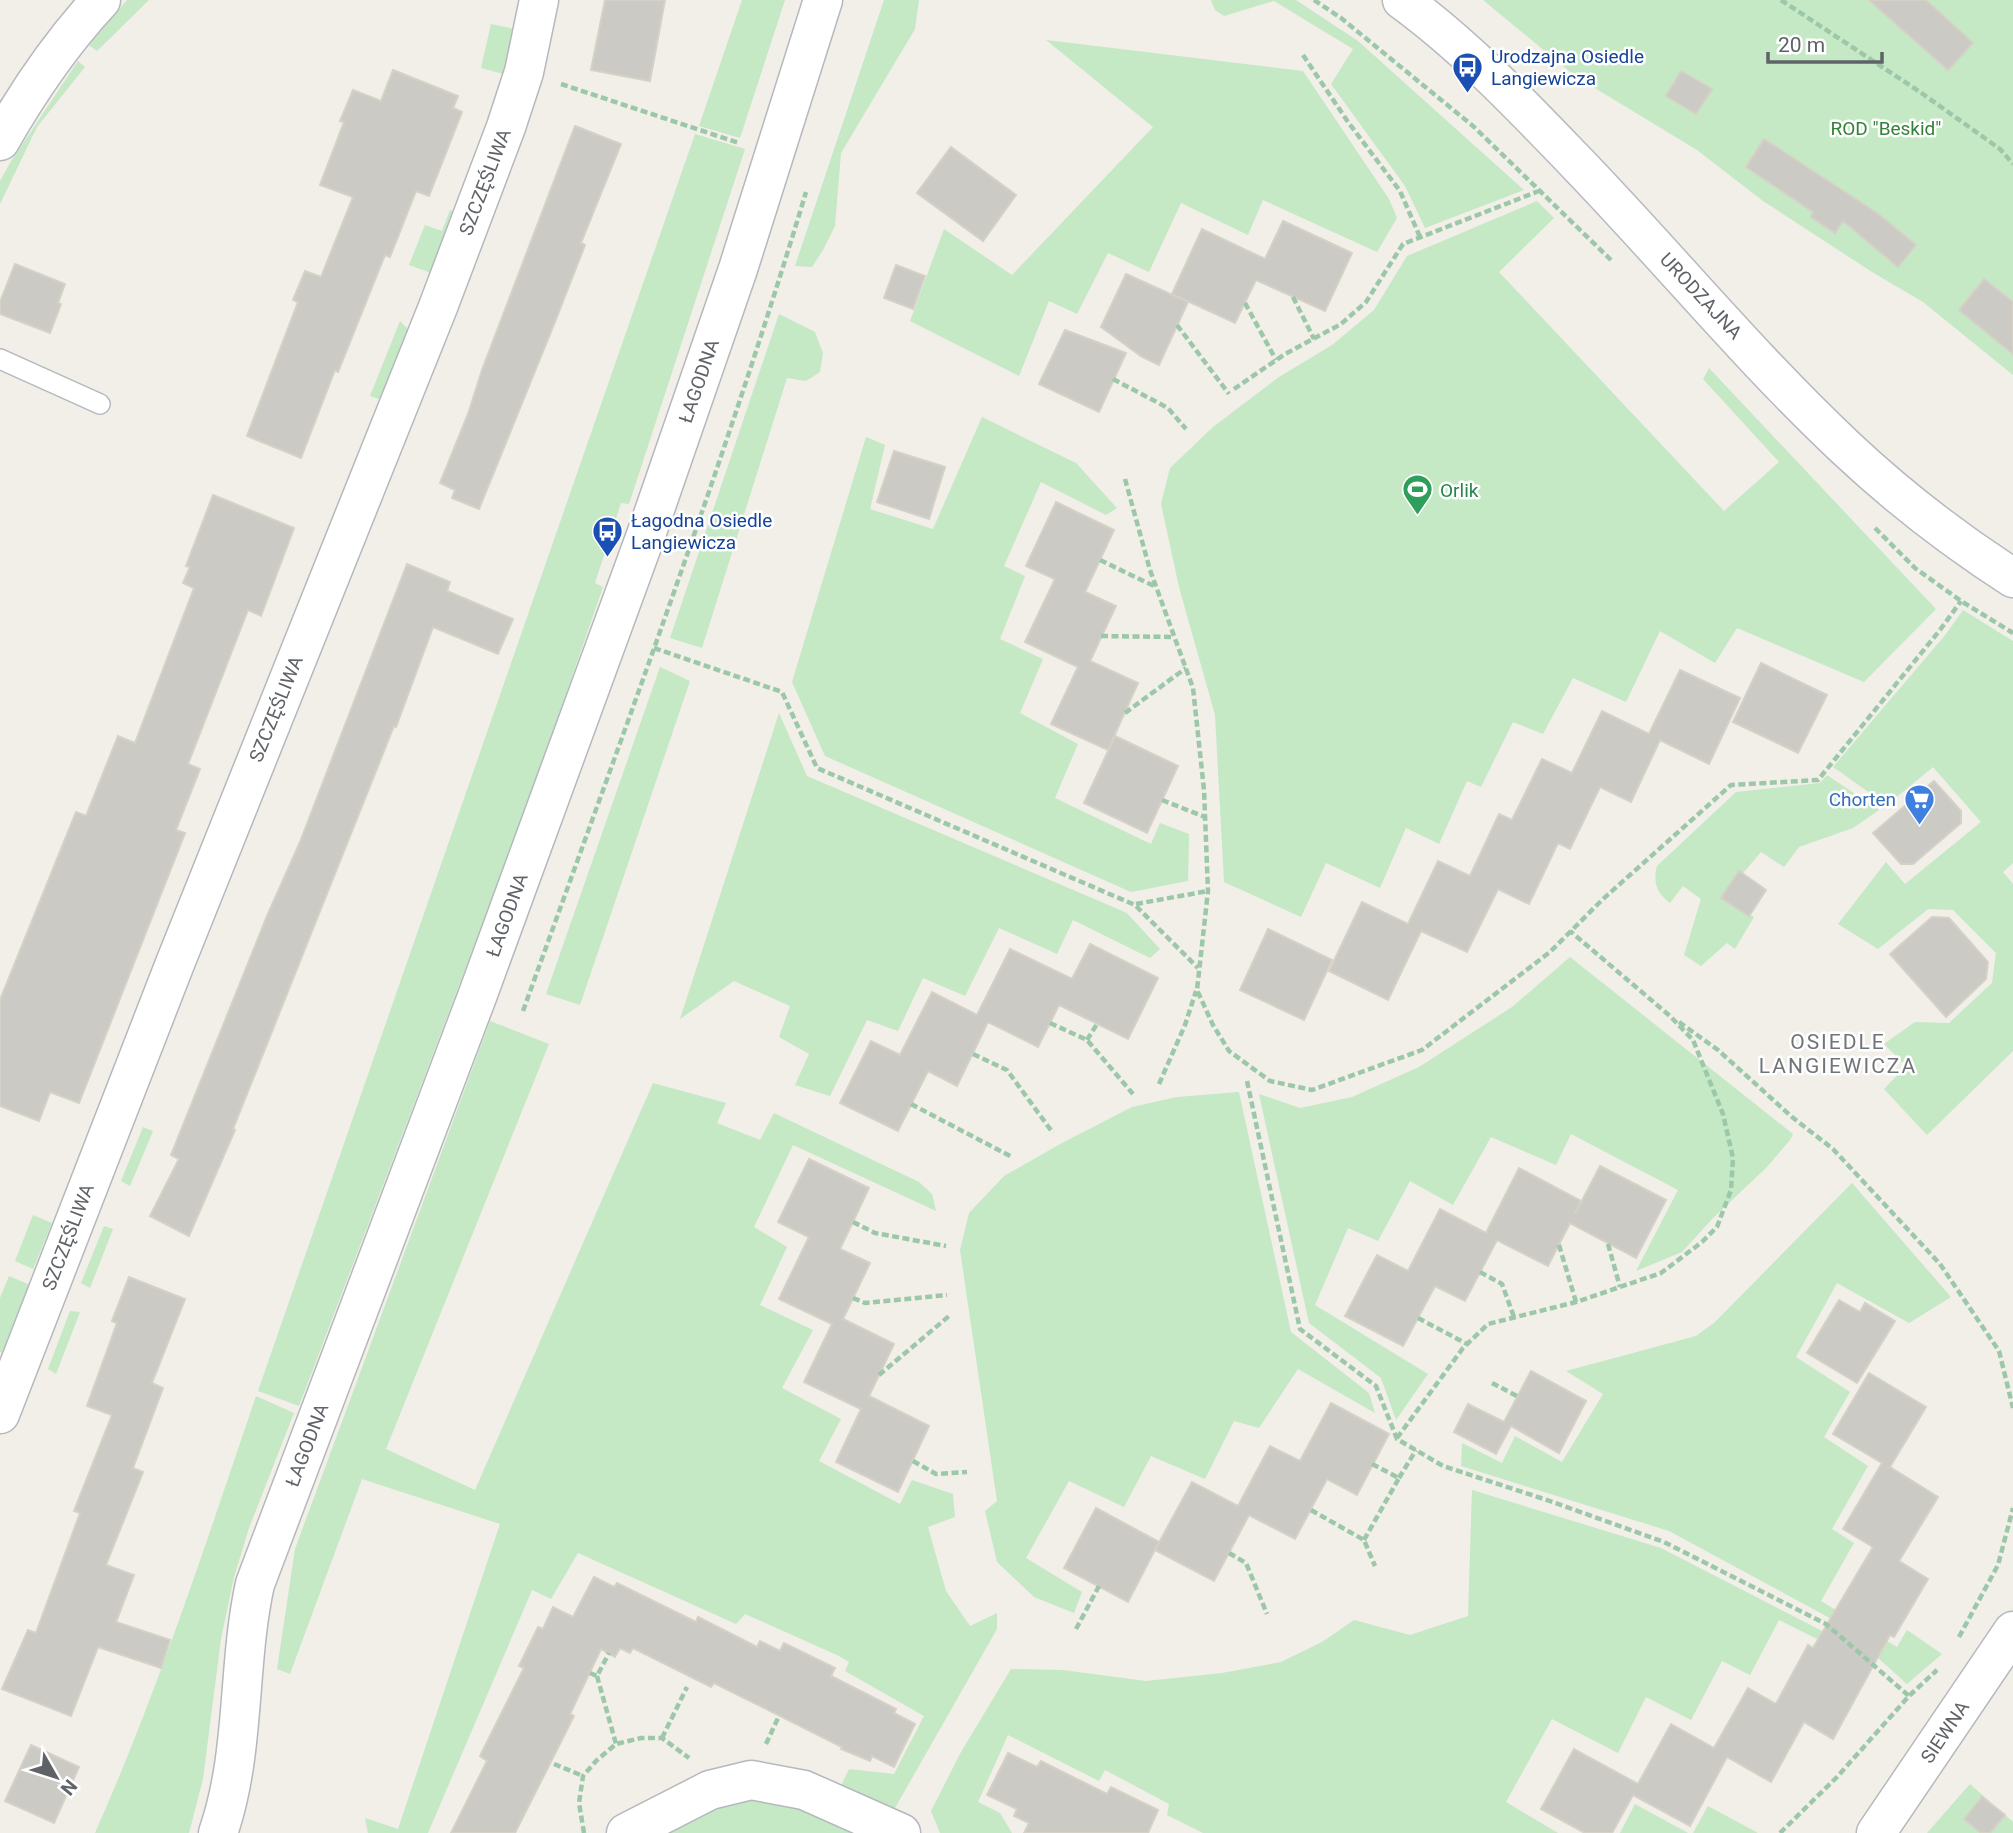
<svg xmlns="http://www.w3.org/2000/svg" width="2013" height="1833" font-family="Roboto,sans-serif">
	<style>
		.green { fill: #c5e8c5 }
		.building { fill: #cccac5; stroke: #d6d1c6; stroke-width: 2 }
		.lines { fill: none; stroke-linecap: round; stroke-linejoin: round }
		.lane-casing { stroke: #b5b8bc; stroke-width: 22 }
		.street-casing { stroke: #b5b8bc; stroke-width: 41 }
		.secondary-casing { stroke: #b6babf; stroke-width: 41 }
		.path { stroke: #9cc7a9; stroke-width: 4.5; stroke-dasharray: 7 3.5; stroke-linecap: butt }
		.lane { stroke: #fff; stroke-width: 19 }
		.street { stroke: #fff; stroke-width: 38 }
		.secondary { stroke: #fff; stroke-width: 38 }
		.labels { text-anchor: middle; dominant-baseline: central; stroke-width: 5; stroke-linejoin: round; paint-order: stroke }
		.transit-label { font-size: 19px; fill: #164399; stroke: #fff; text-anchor: start }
		.park-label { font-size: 19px; fill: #348238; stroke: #fff }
		.street-label { font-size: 19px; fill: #5f6368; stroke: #fff }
		.leisure-label { font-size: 19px; fill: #27864d; stroke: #fff; text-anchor: start }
		.shop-label { font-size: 19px; fill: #366cbe; stroke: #fff; text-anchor: end }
		.neighbourhood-label { font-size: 21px; letter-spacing: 2px; fill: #70757a; stroke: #fff }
	</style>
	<rect width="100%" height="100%" fill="#f1efe8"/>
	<g class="green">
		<polygon points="127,0 149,0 97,51 89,45"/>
		<polygon points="742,0 785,0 740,138 699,126"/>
		<polygon points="884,0 919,0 915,29 841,153 835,226 823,250 812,267 795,266"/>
		<polygon points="1211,0 1296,0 1358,41 1524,190 1425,228 1405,186 1331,84 1353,49 1274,1 1224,16 1215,10"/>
		<polygon points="1483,0 2013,0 2013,375 1923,302 1872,272 1763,201 1697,150 1575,76"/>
		<polygon points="491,24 515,29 503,74 481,68"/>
		<polygon points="1046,40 1303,71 1389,199 1397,218 1377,252 1263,200 1248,235 1181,203 1149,272 1108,253 1077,314 1049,301 1019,376 910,321 944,229 1012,275 1153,127"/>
		<polygon points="78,61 85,67 37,127 0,204 0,181 10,163"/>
		<polygon points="695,134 745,149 629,504 621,503 595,583 603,587 528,804 299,1406 258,1391"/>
		<polygon points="1537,201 1554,218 1499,272 1724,511 1779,462 1703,379 1709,368 1936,609 1864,682 1737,628 1715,663 1660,631 1626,702 1573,678 1543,734 1513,722 1481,787 1467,781 1439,844 1406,828 1380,888 1326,863 1301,917 1224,882 1215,715 1179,587 1161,504 1170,468 1213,427 1279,377 1332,345 1374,310 1407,256"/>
		<polygon points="450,210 454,212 431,273 409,265 425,225 442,231"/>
		<polygon points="779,314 815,332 823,353 820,372 806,381 787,378 702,648 670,638"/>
		<polygon points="400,321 409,330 382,400 370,396"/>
		<polygon points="982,417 1076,463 1117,508 1106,515 1041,482 1004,566 1025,576 1000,639 1043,659 1020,713 1078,744 1055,798 1151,844 1160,823 1189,834 1188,881 1131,892 825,756 792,682 866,437 885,445 870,509 933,529"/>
		<polygon points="1963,610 2013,641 2013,863 2003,872 2013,884 2013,1051 1927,1135 1884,1089 1906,1066 1884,1044 1915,1022 1949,1023 1992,983 1996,953 1953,910 1928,909 1878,949 1838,924 1886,862 1905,884 1981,822 1933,767 1887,805 1833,767 1946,634"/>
		<polygon points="660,667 690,681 580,1005 546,994"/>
		<polygon points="779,713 807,776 1127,913 1160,949 1150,958 1073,920 1057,954 999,928 965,996 923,978 898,1031 867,1020 830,1096 795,1085 809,1054 779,1037 790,1006 734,981 680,1019"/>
		<path d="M1827,775L1879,810L1853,828L1799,847L1784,867L1761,852L1723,897L1754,917L1735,949L1727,943L1701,966L1684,955L1701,899L1683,886L1670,903C1656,892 1653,883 1657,866L1736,792L1820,783Z"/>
		<polygon points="1570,957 1793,1134 1790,1140 1766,1168 1714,1217 1682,1252 1636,1271 1678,1190 1571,1134 1556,1165 1491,1137 1453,1205 1410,1181 1378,1241 1348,1228 1315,1305 1428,1374 1396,1420 1381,1378 1309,1323 1259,1094 1300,1108 1352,1097 1419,1067 1512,1007"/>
		<polygon points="490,1021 549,1044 386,1449 475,1490 653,1083 726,1103 717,1123 760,1140 774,1113 919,1182 932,1194 936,1211 793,1145 754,1227 787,1247 760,1305 813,1330 782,1388 841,1419 819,1461 900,1504 912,1480 953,1494 955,1517 928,1527 946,1591 970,1626 997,1613 997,1629 895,1808 884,1812 839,1790 849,1769 894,1774 924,1716 845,1671 849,1662 839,1656 745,1614 736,1624 578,1553 551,1599 532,1590 428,1833 368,1833 365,1818 398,1829 500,1524 362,1479 290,1674 277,1669 295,1549"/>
		<polygon points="1239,1092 1291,1332 1369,1393 1375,1413 1298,1369 1259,1428 1234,1421 1205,1479 1151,1456 1124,1507 1069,1481 1026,1558 1082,1592 1074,1613 1034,1597 997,1562 985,1511 997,1501 960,1250 969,1213 1004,1176 1062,1143 1132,1107 1177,1097"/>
		<polygon points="143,1127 153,1131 130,1186 121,1181"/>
		<polygon points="1852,1183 1951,1297 1909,1323 1837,1283 1796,1357 1850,1392 1824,1437 1868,1466 1832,1529 1854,1543 1821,1601 1897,1647 1907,1630 1942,1654 1907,1684 1839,1623 1669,1531 1461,1466 1462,1443 1502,1463 1515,1436 1562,1462 1603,1394 1566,1371 1696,1336 1715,1322"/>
		<polygon points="33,1215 52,1223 33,1269 15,1261"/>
		<polygon points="104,1226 113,1229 90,1288 81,1283"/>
		<polygon points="9,1276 30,1285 3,1353 0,1352 0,1298"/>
		<polygon points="70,1311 80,1312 56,1374 48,1369"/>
		<path d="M256,1396L294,1413L249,1528L234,1577L221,1639L203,1779L189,1833H95C158,1691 206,1543 256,1396Z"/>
		<polygon points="1472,1490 1661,1548 1828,1634 1823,1642 1779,1620 1750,1675 1722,1661 1691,1720 1646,1697 1618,1753 1552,1719 1506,1802 1558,1833 1203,1833 1167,1815 1169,1804 1105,1770 1099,1781 1008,1735 978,1802 1000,1813 1012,1833 940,1833 931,1811 961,1752 1011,1669 1063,1670 1146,1681 1222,1673 1281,1662 1322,1642 1354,1620 1410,1635 1468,1616"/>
		<polygon points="1970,1784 2013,1822 2013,1833 1927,1833"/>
		<polygon points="732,1798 796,1804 862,1833 650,1833"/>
		<polygon points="1635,1804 1688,1833 1620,1833"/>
		<polygon points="1708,1806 1758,1833 1693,1833"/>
	</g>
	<g class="building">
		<polygon points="605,0 665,0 650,81 591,70"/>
		<polygon points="1869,0 1926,0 1973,43 1948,70"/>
		<polygon points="393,70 458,96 453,108 462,112 429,196 416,191 390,257 385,255 338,372 335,370 301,458 247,436 298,302 293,300 305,271 321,277 353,197 320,185 344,122 340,121 353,90 381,101"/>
		<polygon points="1681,71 1712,89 1696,114 1666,96"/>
		<polygon points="575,126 621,144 581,243 585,245 555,322 479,509 452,498 455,490 440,483 468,414 482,370"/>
		<polygon points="1764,139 1877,213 1916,245 1898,267 1843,221 1835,233 1811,217 1813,212 1746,167"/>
		<polygon points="951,147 1016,195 983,241 917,193"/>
		<polygon points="1283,221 1352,253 1325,311 1256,280 1235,323 1172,294 1202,229 1265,259"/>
		<polygon points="15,264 65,284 58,303 61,304 50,333 0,314 0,302"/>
		<polygon points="896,265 925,276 913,309 884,298"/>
		<polygon points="1126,274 1188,302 1159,365 1142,357 1101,327"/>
		<polygon points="1984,279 2013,302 2013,354 1959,310"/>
		<polygon points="1065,330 1126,353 1099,412 1039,384"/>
		<polygon points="894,451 945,467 929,519 877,502"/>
		<polygon points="213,495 294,528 261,616 248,610 188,764 200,769 176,830 185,833 79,1103 50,1092 39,1121 0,1106 0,1000 76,812 86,816 118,736 135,743 194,588 183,583 190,567 186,566"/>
		<polygon points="1056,502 1114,530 1085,592 1116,606 1090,661 1138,683 1108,750 1051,724 1078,667 1025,642 1055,579 1026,566"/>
		<polygon points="407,564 450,582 447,591 513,619 498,654 433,627 396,727 394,726 233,1129 235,1130 189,1236 150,1216 179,1159 171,1155 267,916 300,842"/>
		<polygon points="1761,663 1827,695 1798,753 1733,722"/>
		<polygon points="1680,670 1740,698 1709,764 1660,740 1631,802 1600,787 1570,849 1558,843 1529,904 1498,889 1467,952 1421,931 1388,1000 1329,971 1362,902 1408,924 1438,861 1470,876 1499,814 1512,820 1542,759 1572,773 1602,711 1649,734"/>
		<polygon points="1115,736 1178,766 1147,833 1084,803"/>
		<polygon points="1934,781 1961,811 1961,823 1913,864 1901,864 1873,833"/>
		<polygon points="1739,871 1766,890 1749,916 1721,898"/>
		<polygon points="1932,917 1949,918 1988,962 1986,979 1946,1017 1890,954"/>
		<polygon points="1268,929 1332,960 1304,1020 1240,990"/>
		<polygon points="1090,944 1158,978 1128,1039 1059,1005 1038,1047 988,1022 957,1086 928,1071 898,1131 840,1103 871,1041 900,1055 932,992 977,1015 1010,949 1072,979"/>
		<polygon points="809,1159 869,1188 840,1249 870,1263 843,1319 894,1344 869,1396 929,1426 898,1492 836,1462 861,1409 804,1382 832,1324 779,1299 809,1237 778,1222"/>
		<polygon points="1600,1166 1666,1200 1636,1258 1570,1223 1548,1266 1497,1240 1465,1301 1435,1286 1403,1346 1345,1316 1377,1255 1408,1271 1440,1209 1486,1233 1519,1168 1581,1201 1575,1214"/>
		<polygon points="129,1277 185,1299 152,1383 163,1388 133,1468 143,1472 106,1565 134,1575 116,1622 170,1640 161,1668 98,1647 71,1716 2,1689 28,1630 36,1633 80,1513 74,1511 112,1415 87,1406 117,1323 112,1321"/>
		<polygon points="1839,1300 1860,1312 1865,1303 1895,1321 1857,1383 1807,1353"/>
		<polygon points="1531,1371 1586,1401 1559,1453 1511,1426 1496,1454 1454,1432 1468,1404 1504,1422"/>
		<polygon points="1869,1373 1926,1407 1890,1467 1938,1497 1899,1561 1928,1579 1894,1637 1890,1635 1833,1739 1804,1722 1771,1782 1727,1757 1690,1826 1633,1795 1612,1833 1585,1833 1541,1809 1574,1749 1638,1784 1671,1724 1714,1748 1748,1688 1776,1704 1808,1645 1813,1648 1873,1547 1843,1529 1882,1463 1833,1434"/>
		<polygon points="1331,1403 1389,1434 1357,1495 1327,1479 1295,1539 1249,1515 1214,1581 1155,1550 1192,1482 1238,1506 1270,1446 1300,1461"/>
		<polygon points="1096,1508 1159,1542 1128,1602 1064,1568"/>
		<polygon points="594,1577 614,1587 617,1583 696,1622 698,1617 757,1647 760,1641 780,1651 784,1643 835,1668 831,1676 896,1709 894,1713 915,1724 894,1767 872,1756 870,1761 841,1749 842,1747 714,1683 711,1687 633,1648 630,1653 620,1648 615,1657 601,1649 570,1714 574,1716 515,1833 451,1833 487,1761 480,1756 524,1668 519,1666 538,1627 543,1629 553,1607 573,1617"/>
		<polygon points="31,1745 79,1767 54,1823 5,1801"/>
		<polygon points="1008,1753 1037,1767 1041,1761 1107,1794 1111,1787 1158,1810 1148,1833 1024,1833 1029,1823 1014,1816 1017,1809 987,1795"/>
		<polygon points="1982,1797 2005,1815 1990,1833 1981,1833 1964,1819"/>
	</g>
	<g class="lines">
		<defs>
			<polyline id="lane" points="0,359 100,404"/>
			<g id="street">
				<path d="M0,141C29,90 61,43 101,0"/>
				<polyline points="0,1414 174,966 438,307 506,127 524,72 539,0"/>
				<path d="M218,1833C246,1753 237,1665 255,1584L478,994L646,535L738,269L823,0"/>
				<polyline points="626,1833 710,1790 751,1780 804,1790 901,1833"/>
				<polyline points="1876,1833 2013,1631"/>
			</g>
			<path id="secondary" d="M1402,0C1465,46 1519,103 1573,159C1665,254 1749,357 1846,448C1897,496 1954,540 2013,578"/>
		</defs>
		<use href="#lane" class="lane-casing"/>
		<use href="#street" class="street-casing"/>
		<use href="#secondary" class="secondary-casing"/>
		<g class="path">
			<polyline points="1314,0 1341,18 1473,126 1611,260"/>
			<polyline points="1781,0 1920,92 2000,149 2013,164"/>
			<polyline points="1303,55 1348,122 1400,191 1420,237"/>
			<polyline points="561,84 739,143"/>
			<polyline points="1293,297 1314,339"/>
			<polyline points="1245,303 1276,360"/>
			<polyline points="1177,325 1229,394"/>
			<polyline points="1113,379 1168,408 1186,429"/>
			<polyline points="1234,389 1285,354 1341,324 1366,302 1403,244 1539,191"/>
			<polyline points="1125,479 1150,570 1193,688 1204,790 1208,891 1197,990 1213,1025 1229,1051 1270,1081 1312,1090 1422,1050 1550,952 1603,899 1731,785 1818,780 1940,630 1961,601"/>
			<polyline points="1875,528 1915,568 1961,601 2013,633"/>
			<polyline points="1100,560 1156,587"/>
			<polyline points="1101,636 1174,637"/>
			<polyline points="654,648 782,692 817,768 1135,905 1198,968"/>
			<polyline points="1125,713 1186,668"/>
			<polyline points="1162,800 1205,817"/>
			<polyline points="1136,904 1208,891"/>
			<path d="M523,1011C621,739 723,468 806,192"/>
			<polyline points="1679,1022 1718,1050 1792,1117 1833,1149 1940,1264 1999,1351 2013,1408"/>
			<polyline points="1050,1023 1087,1040 1133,1094"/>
			<polyline points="1087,1040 1097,1024"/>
			<polyline points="973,1054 1007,1070 1053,1133"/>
			<polyline points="1247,1081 1300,1329 1376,1386 1397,1439 1443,1466 1547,1500 1664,1542 1826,1624 1909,1696"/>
			<polyline points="1159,1084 1185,1025 1196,991"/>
			<polyline points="911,1104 1012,1157"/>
			<polyline points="853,1222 875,1233 946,1246"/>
			<polyline points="1608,1244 1620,1287"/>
			<polyline points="1559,1245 1576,1302"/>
			<polyline points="1480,1272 1502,1284 1514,1317"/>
			<polyline points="853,1298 865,1303 947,1295"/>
			<polyline points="1418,1318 1467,1344"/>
			<polyline points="879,1375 949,1316"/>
			<polyline points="1492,1383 1517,1396"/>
			<polyline points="1397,1438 1463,1348 1488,1324 1576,1302 1661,1273 1702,1242 1717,1227 1731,1190 1733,1158 1723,1114 1693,1040 1670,1016 1570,931"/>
			<polyline points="913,1461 936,1474 967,1472"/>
			<polyline points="1399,1478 1416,1450"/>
			<polyline points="1311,1510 1364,1540 1375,1566"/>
			<polyline points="1364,1540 1399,1478 1372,1464"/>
			<polyline points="1229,1553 1246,1563 1267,1614"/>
			<polyline points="1076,1629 1099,1586"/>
			<polyline points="1959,1637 1998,1565 2013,1508"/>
			<polyline points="590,1673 597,1676 609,1653"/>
			<polyline points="597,1676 616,1744"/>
			<polyline points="662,1738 687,1687"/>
			<polyline points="766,1744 778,1718"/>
			<polyline points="554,1764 583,1776"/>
			<polyline points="584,1833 579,1803 583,1776 596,1761 616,1744 641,1738 662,1738 689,1758"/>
			<polyline points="1780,1833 1837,1777 1909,1696 1937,1670"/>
		</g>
		<use href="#lane" class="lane"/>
		<use href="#street" class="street"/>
		<use href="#secondary" class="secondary"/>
	</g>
	<defs>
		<symbol id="bus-pin" viewBox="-11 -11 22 30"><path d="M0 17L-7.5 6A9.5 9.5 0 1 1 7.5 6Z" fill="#1a4fb4" stroke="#fff"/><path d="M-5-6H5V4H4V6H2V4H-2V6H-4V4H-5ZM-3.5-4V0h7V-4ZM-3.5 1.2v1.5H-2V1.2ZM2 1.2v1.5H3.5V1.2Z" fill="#fff"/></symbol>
		<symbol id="stadium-pin" viewBox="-11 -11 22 30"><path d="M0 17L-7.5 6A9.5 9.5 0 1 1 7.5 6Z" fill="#2e9e5b" stroke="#fff"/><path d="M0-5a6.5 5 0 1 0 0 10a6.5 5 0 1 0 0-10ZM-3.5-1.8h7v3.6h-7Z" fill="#fff"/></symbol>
		<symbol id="supermarket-pin" viewBox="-11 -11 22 30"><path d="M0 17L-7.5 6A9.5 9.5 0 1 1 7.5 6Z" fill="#3f7fe0" stroke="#fff"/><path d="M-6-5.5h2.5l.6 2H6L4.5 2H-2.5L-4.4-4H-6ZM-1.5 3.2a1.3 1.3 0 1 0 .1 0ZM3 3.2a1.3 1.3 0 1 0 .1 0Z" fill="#fff"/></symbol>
	</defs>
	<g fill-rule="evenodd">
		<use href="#bus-pin" x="1450" y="50" width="35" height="47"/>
		<use href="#stadium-pin" x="1400" y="472" width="35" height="47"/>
		<use href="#bus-pin" x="590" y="514" width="35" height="47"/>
		<use href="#supermarket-pin" x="1902" y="782" width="35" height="47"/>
	</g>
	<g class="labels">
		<g class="transit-label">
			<text x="1491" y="56">Urodzajna Osiedle<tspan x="1491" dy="22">Langiewicza</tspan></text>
			<text x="631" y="520">Łagodna Osiedle<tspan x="631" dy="22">Langiewicza</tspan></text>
		</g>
		<g class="park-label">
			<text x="1886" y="128">ROD "Beskid"</text>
		</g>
		<g class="street-label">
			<text transform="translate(485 182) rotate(-69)">SZCZĘŚLIWA</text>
			<text transform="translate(1701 296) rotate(47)">URODZAJNA</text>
			<text transform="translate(699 381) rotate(-71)">ŁAGODNA</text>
			<text transform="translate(276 709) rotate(-68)">SZCZĘŚLIWA</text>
			<text transform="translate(507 915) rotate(-70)">ŁAGODNA</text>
			<text transform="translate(68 1237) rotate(-69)">SZCZĘŚLIWA</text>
			<text transform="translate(307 1445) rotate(-69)">ŁAGODNA</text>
			<text transform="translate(1945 1732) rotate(-56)">SIEWNA</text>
		</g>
		<g class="leisure-label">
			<text x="1440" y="490">Orlik</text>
		</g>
		<g class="shop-label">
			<text x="1896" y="799">Chorten</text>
		</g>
		<g class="neighbourhood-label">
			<text x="1838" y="1042">OSIEDLE<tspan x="1838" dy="24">LANGIEWICZA</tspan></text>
		</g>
	</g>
	<g transform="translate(56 1777) rotate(129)" stroke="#ffffff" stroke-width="5" paint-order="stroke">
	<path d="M0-5L12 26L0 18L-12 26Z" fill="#5f6368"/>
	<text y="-10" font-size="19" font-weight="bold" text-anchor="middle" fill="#5f6368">N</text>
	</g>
	<path d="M1768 52v10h114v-10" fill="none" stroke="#5f6368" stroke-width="3.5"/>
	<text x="1778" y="52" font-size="21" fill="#5f6368" stroke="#ffffff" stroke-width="5" paint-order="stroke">20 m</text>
</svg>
